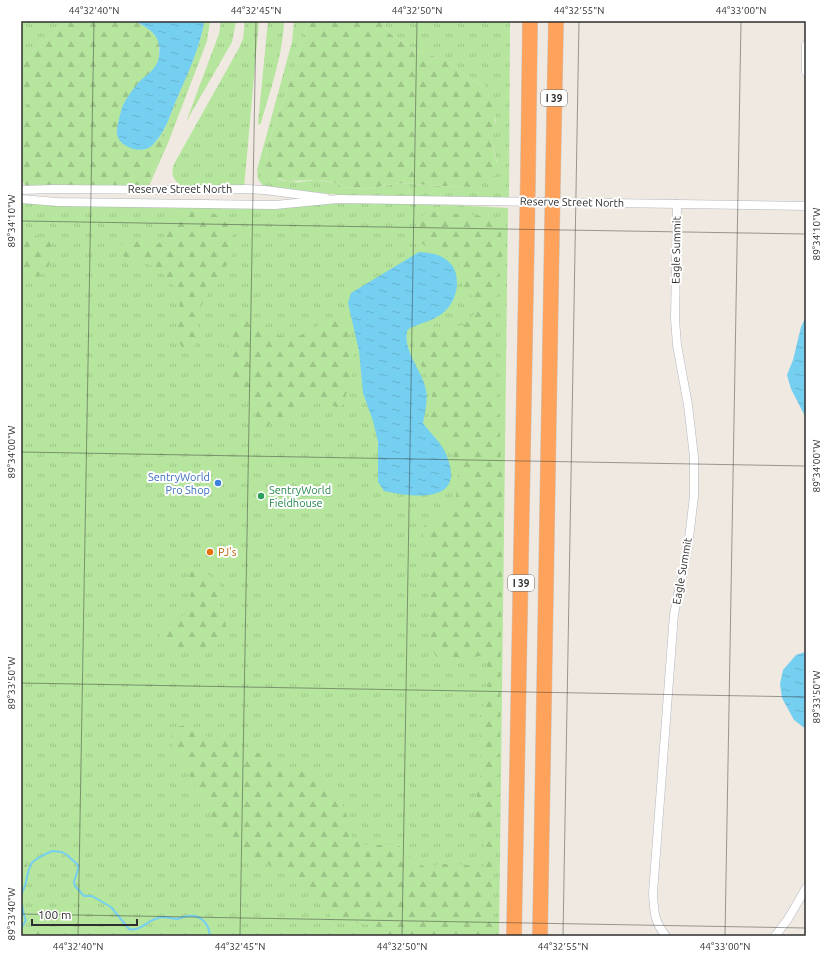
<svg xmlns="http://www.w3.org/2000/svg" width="827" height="957" font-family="Ubuntu,sans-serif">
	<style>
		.grass { fill: url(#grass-tufts) }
		.forest { fill: url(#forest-firs) }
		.water { fill: url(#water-ripples) }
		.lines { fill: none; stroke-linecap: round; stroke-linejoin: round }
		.stream { stroke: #75cff0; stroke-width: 2 }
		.minor-casing { stroke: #b4b7c1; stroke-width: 9 }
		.motorway-casing { stroke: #c9c9c9; stroke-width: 16 }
		.minor { stroke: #fff; stroke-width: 8 }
		.motorway { stroke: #ffa35c; stroke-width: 15 }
		.motorway-bridge-casing { stroke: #c9c9c9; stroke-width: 16; stroke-linecap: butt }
		.motorway-bridge { stroke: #ffa35c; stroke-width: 15 }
		.ticks { fill: none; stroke: #2e2e2e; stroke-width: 1; stroke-opacity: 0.45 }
		.shop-dot { fill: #3f7fe0; stroke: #fff; stroke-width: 1.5 }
		.leisure-dot { fill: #2e9e5b; stroke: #fff; stroke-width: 1.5 }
		.food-dot { fill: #e8710a; stroke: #fff; stroke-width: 1.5 }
		.labels { text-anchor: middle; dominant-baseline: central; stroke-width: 4; stroke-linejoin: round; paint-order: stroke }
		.shield { fill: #fff; stroke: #6d6d6d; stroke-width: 1 }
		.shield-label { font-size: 10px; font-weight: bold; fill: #2e2e2e }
		.street-label { font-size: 11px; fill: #2e2e2e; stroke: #fff }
		.shop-label { font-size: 11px; fill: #366cbe; stroke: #fff; text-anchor: end }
		.leisure-label { font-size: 11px; fill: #27864d; stroke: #fff; text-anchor: start }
		.food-label { font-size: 11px; fill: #c56008; stroke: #fff; text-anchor: start }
		.neatline { fill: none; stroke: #2e2e2e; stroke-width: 1.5 }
		.ticks-label { font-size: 10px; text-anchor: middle; fill: #2e2e2e }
	</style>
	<defs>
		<pattern id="grass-tufts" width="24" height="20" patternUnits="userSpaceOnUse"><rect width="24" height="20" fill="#b6e59e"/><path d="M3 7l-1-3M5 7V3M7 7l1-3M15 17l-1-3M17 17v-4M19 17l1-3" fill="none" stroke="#9dc588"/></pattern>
		<pattern id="forest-firs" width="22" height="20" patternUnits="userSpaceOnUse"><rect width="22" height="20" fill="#b6e59e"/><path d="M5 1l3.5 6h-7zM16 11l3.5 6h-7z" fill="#9dc588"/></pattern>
		<pattern id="water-ripples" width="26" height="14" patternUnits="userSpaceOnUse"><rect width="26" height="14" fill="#75cff0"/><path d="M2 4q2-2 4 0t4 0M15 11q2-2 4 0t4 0" fill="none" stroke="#66b2ce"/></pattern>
	</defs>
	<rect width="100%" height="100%" fill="#efe9e1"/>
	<g class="grass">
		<polygon points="21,21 64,21 53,34 33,50 30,58 21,64"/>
		<polygon points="204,21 210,21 207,41 168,143 149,186 147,186 163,149 163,133 201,37"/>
		<polygon points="221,21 236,21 232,42 186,122 219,34"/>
		<path d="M245,21H259L244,188L182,187C174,180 170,175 174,164L239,48L243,39Z"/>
		<path d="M268,21H284C283,55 270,91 261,123L259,125L258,123Z"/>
		<polygon points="294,21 308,21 296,64 266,150 268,171 279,180 299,182 316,180 335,183 343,187 366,189 399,183 443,186 472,187 497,162 491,140 492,130 496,120 485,85 476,83 445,60 413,50 408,45 389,33 384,21 510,21 509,198 351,196 264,187 258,179 257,170 292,42"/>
		<polygon points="21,88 27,96 29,102 25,111 25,125 21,131"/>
		<polygon points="21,199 245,204 338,199 508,208 499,936 21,936"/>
	</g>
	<g class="forest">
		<polygon points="64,21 134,21 148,28 155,34 159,41 159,58 156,68 138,84 122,107 118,124 117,135 120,140 150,147 158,139 167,123 163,133 163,149 147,186 26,186 22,181 21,131 25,125 25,111 29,102 27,96 21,88 21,64 30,58 33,50 53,34"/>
		<polygon points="308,21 384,21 389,33 408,45 413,50 445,60 476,83 485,85 492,92 495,101 497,111 491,140 498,168 497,174 491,179 482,184 472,187 443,186 399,183 366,189 343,187 335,183 325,181 316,180 288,181 273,178 268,172 266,150 296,64"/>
		<path d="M195,211C211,211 217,213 228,225C238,236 236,250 229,262C227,265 224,268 222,272C216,280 201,304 199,312C195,326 202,335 193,348L189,349L182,347C174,335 177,331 179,318C183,294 171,276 150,265C141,261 130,260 121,255C119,232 143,242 158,244C164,239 164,235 167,228C171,214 183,213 195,211Z"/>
		<path d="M431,212L477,215L495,222L501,233L503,251L499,273L496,315V369L502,477V569L500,724L495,867L492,882L493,936H378L369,925L331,917L307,882L265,863L250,859L223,838L215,829L213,820L207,805L192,782L185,764L173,751L172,735L176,727L186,725L199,734L234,743L254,752L268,755L281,767L289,771L313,772L327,780L342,803L347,816L351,822L352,837L359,843L371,846L388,844L397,845L404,849L409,856L419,864L428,868L438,864H457L467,865L481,869L483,868L484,842L475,820V809L481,770L479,721C482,700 497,677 484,657L479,656L460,661H441L437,658L433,651L429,629L428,591L433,565L429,544L424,537L423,531L425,525L432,520L447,514L452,506L456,496L458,474L456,461L444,439L431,429L428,420L432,396L430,383L420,363L414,343L421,329L427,326L450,328L464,325L474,314L476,308L475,298L465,291L463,288V278L460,268L455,260L424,245L416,237L414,230L417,222L425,213Z"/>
		<polygon points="21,234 33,235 49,241 54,251 48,267 38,277 21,272"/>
		<path d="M246,315L256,316L273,333L280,336L294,338L309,332L328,318C332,319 337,318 340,320C346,323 347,327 349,332C359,358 352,384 340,408L309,399C299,416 293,424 272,420L268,426L263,427L251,407L235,386L230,375L227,346L230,322L232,318Z"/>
		<polygon points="191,568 198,568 218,581 221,587 220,601 220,612 225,619 226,628 225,639 204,651 172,653 165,648 160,639 159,633 166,626 173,623 186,613 190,603 191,587 189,578"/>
		<polygon points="21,842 28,859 21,883"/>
		<polygon points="42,923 54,936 34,936 33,927"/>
	</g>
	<g class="water">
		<path d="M134,21H204V23C199,51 186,77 175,103C170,115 166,130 156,141C154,143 152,146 150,147C140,154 119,147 117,134C116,129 121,110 123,105C127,97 133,89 139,82C147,74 157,69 159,57C162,36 151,29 134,21Z"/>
		<path d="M419,252C431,253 442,254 450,263C456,269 457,277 457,285C453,326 410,321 407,332C403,351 423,372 426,390C428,401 425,413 423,423C430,433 440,441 445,452C469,504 416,498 384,491L378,482V442L373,421L363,393L359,351L348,303L351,293Z"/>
		<polygon points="806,316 806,418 791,389 787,375 793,360 801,327"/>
		<polygon points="806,642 806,729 794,720 782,698 780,684 783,670 796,655 805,652"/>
	</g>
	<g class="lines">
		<g class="stream">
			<path d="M21,897C22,892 25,887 26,882C30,859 32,861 52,851L62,852L67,855L78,865V869L74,882L75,886L84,896H92L111,907L129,929C140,932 148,920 158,918C164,916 170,918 176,919C180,919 184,916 188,916C201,914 209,924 210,936"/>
			<path d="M21,901C24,908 22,914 26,920L21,929"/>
		</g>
		<defs>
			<g id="minor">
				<polyline points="806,45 806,72"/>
				<polyline points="21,190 53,189 180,190 246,189 265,190 326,198"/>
				<polyline points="21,199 58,202 275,205 338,199 806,206"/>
				<path d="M666,936C654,922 654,911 653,893L674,614L688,547L694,496V457L688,405L677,345L675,319L677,204"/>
				<polyline points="775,936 788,919 806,888"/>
			</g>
			<g id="motorway">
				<polyline points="528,175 530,21"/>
				<polyline points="553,175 556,21"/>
				<polyline points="514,936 527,230"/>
				<polyline points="540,936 552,230"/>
			</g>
		</defs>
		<use href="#minor" class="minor-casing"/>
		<use href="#motorway" class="motorway-casing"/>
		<use href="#minor" class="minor"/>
		<use href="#motorway" class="motorway"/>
		<defs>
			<g id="motorway-bridge">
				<polyline points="527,230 528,175"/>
				<polyline points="552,230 553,175"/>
			</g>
		</defs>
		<use href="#motorway-bridge" class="motorway-bridge-casing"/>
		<use href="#motorway-bridge" class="motorway-bridge"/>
	</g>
	<path class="ticks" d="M21,221L806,234M21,452L806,466M21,683L806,697M21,914L806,928M78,936L94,21M240,936L256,21M402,936L417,21M563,936L579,21M725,936L741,21"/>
	<circle class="shop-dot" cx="218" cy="483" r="4"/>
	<circle class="leisure-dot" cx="261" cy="496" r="4"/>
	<circle class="food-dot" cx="210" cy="552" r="4"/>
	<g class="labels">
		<g class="shield">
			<rect x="541" y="90" width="26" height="16" rx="3"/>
			<rect x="508" y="575" width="26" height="16" rx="3"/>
		</g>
		<g class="shield-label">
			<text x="554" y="98">I 39</text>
			<text x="521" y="583">I 39</text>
		</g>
		<g class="street-label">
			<text x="180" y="189">Reserve Street North</text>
			<text transform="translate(572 202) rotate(1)">Reserve Street North</text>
			<text transform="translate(676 250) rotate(-89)">Eagle Summit</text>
			<text transform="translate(682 571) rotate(-80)">Eagle Summit</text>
		</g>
		<g class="shop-label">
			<text x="210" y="477">SentryWorld<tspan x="210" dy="13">Pro Shop</tspan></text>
		</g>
		<g class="leisure-label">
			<text x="269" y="490">SentryWorld<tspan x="269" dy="13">Fieldhouse</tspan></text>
		</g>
		<g class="food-label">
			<text x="218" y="552">PJ's</text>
		</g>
	</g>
	<rect width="827" height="957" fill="none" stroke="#ffffff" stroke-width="44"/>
	<path d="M32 919v6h105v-6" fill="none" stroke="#2e2e2e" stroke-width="2"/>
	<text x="38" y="919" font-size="12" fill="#2e2e2e" stroke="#ffffff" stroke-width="3" paint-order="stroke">100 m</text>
	<rect x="22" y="22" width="783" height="913" class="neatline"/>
	<g class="ticks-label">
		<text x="94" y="14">44°32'40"N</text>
		<text x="256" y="14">44°32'45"N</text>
		<text x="417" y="14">44°32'50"N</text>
		<text x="579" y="14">44°32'55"N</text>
		<text x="741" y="14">44°33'00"N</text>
		<text transform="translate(11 221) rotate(-90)" y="4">89°34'10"W</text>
		<text transform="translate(816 234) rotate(-90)" y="4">89°34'10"W</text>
		<text transform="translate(11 452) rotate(-90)" y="4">89°34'00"W</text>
		<text transform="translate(816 466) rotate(-90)" y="4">89°34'00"W</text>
		<text transform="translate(11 683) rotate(-90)" y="4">89°33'50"W</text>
		<text transform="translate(816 697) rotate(-90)" y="4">89°33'50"W</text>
		<text transform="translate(11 914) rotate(-90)" y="4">89°33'40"W</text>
		<text x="78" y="950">44°32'40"N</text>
		<text x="240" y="950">44°32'45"N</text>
		<text x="402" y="950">44°32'50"N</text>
		<text x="563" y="950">44°32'55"N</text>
		<text x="725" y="950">44°33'00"N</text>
	</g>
</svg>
